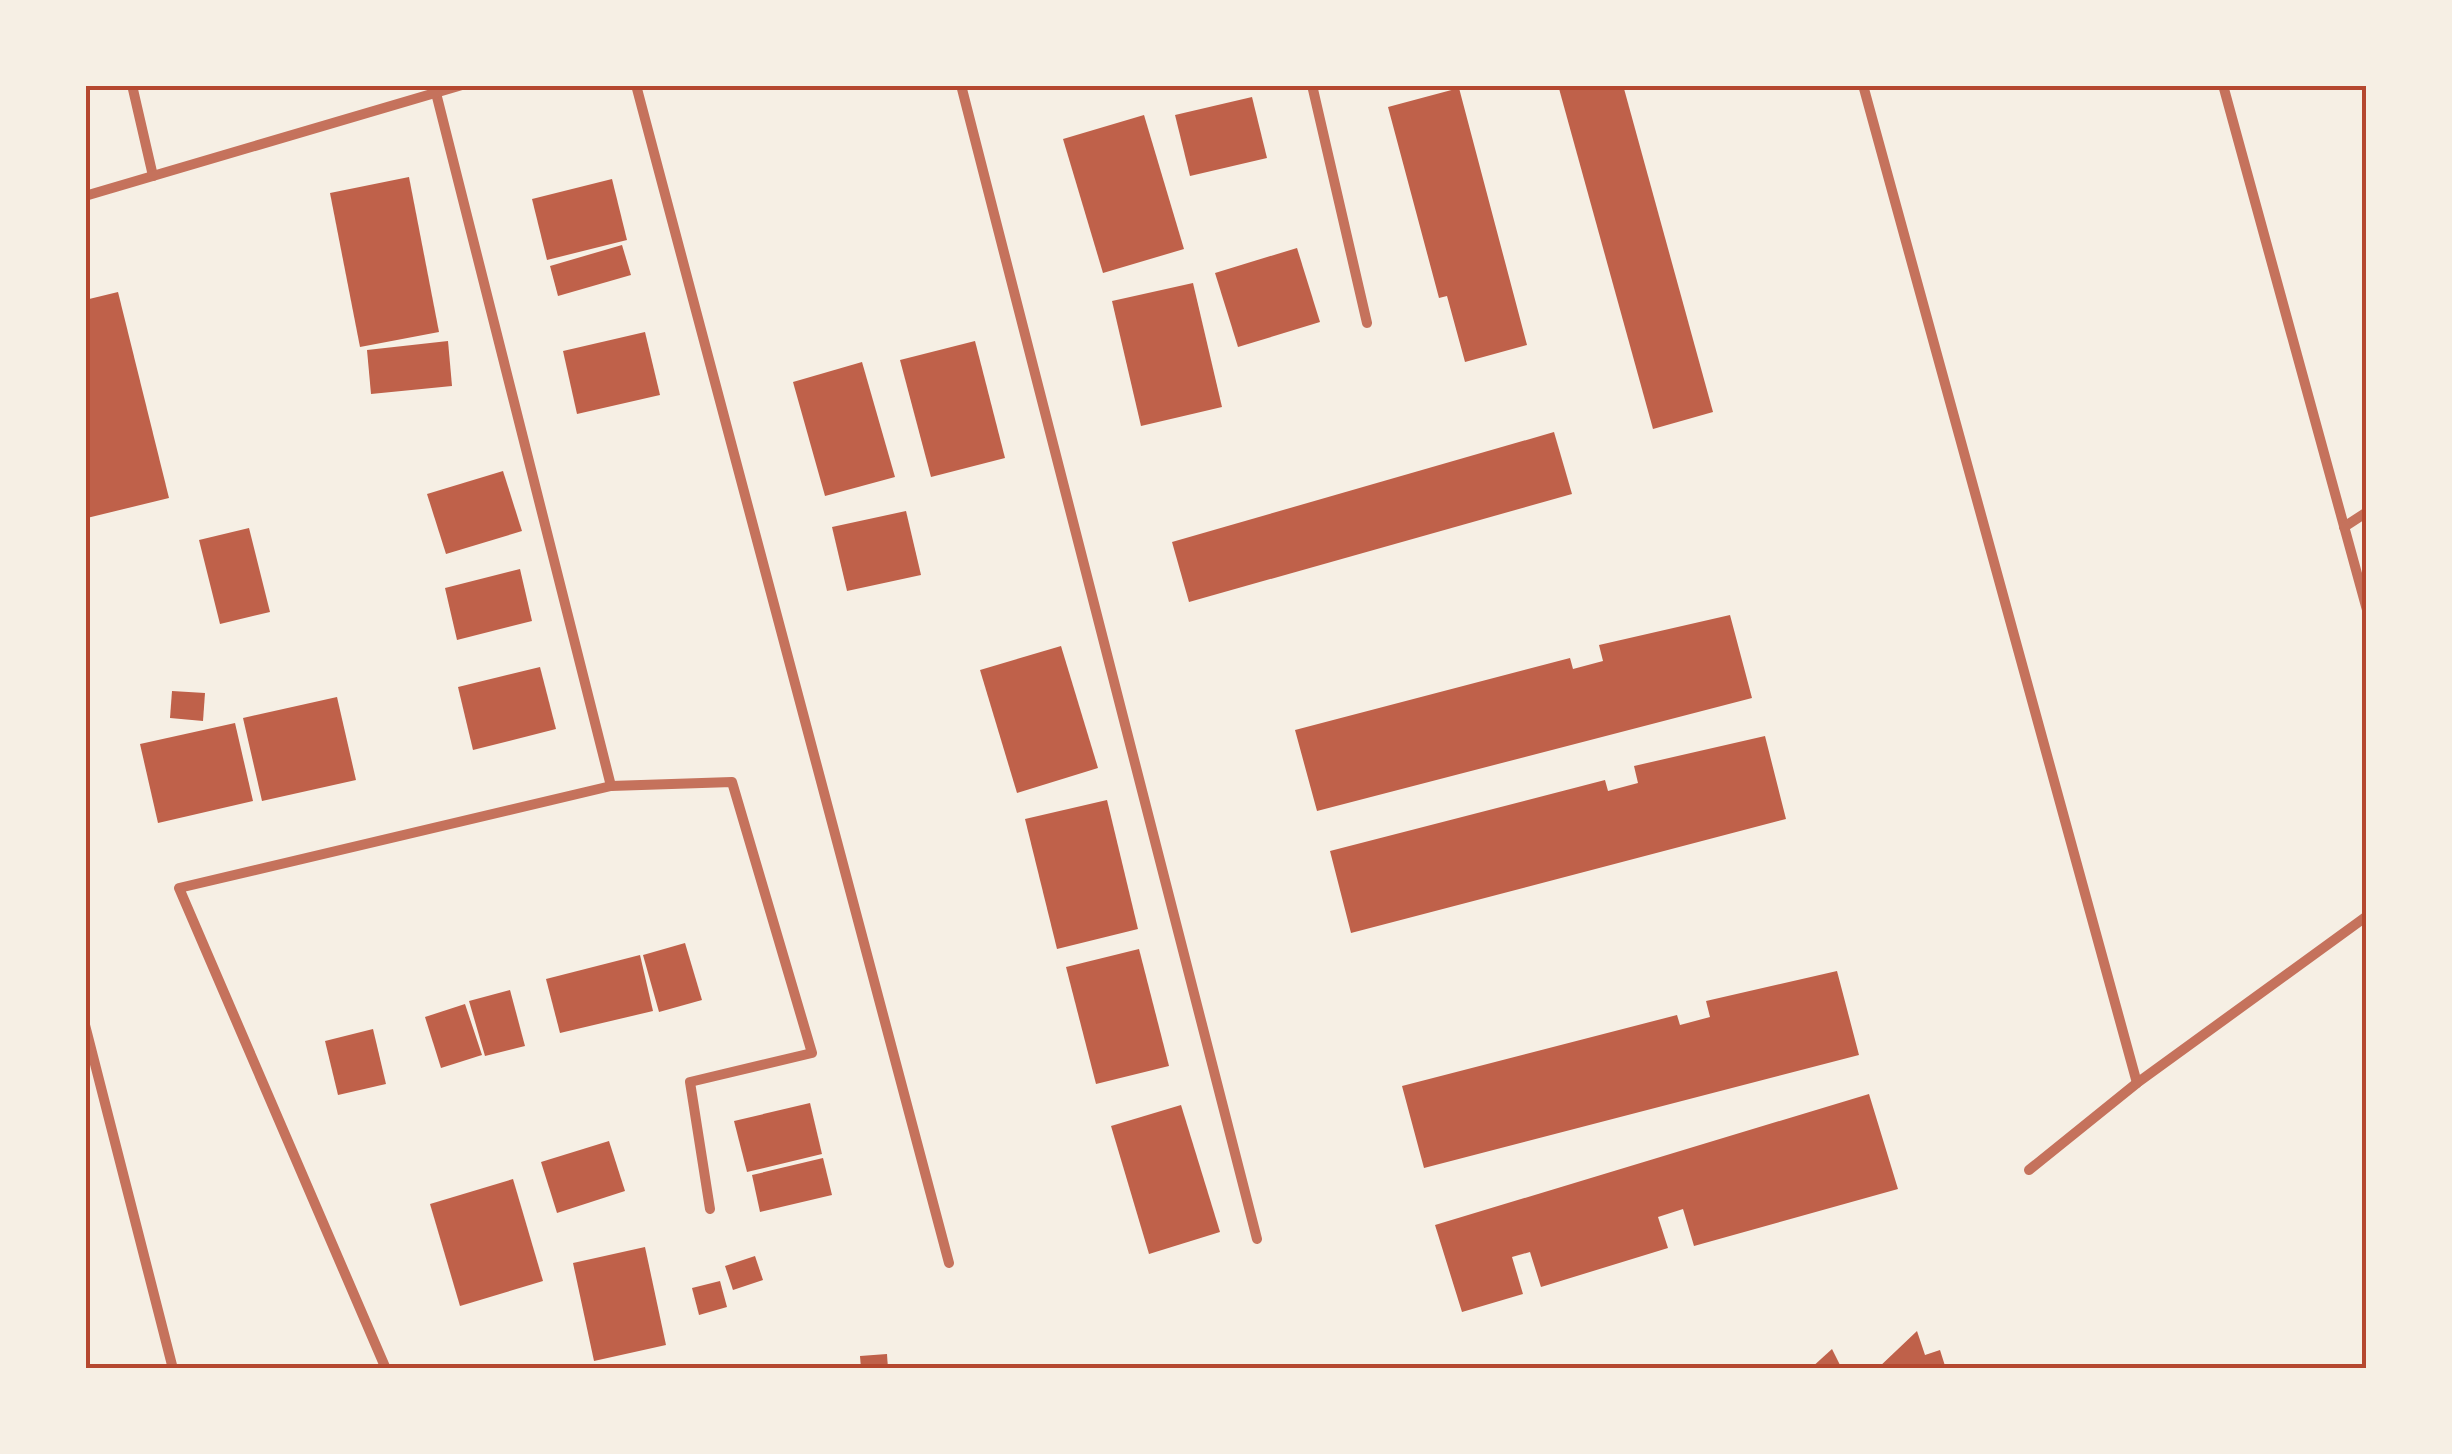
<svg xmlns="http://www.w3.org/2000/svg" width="2452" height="1454" font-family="'Nunito Sans',sans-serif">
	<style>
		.building { fill: #bf614a }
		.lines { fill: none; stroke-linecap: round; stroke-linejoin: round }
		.minor { stroke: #c5725c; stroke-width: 10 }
		.neatline { fill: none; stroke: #b5482f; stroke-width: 4 }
	</style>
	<rect width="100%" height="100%" fill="#f6efe4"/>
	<g class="building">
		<polygon points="1558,85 1623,85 1713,412 1653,429"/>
		<polygon points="1459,88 1527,345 1465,362 1447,296 1439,298 1388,107"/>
		<polygon points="1252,97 1267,158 1190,176 1175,115"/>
		<polygon points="1144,115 1184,249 1103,273 1063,139"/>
		<polygon points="409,177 439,332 360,347 330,193"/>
		<polygon points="612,179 627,240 547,260 532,199"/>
		<polygon points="622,245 631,275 558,296 550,266"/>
		<polygon points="1297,248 1320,322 1238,347 1215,273"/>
		<polygon points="1193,283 1222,407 1141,426 1112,301"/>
		<polygon points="118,292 169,498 87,518 85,300"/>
		<polygon points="645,332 660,395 577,414 563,351"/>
		<polygon points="448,341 452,386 371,394 367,350"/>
		<polygon points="975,341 1005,458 931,477 900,360"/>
		<polygon points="862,362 895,477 825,496 793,382"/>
		<polygon points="1554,432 1572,494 1189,602 1172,542"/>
		<polygon points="503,471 522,531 446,554 427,494"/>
		<polygon points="906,511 921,575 847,591 832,527"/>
		<polygon points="249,528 270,612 220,624 199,540"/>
		<polygon points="520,569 532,621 457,640 445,588"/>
		<polygon points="1730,615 1752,698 1317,811 1295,730 1570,658 1573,669 1603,661 1599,645"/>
		<polygon points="1061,646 1098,768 1017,793 980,670"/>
		<polygon points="540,667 556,729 473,750 458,687"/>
		<polygon points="172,691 205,693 203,721 170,718"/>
		<polygon points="337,697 356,780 262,801 243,718"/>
		<polygon points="235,723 253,801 158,823 140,744"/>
		<polygon points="1765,736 1786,819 1351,933 1330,851 1605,780 1608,791 1638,783 1634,766"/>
		<polygon points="1107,800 1138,929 1057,949 1025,819"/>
		<polygon points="685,943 702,1000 659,1012 643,955"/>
		<polygon points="1139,949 1169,1066 1096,1084 1066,967"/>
		<polygon points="640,955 653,1011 560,1033 546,979"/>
		<polygon points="1837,971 1859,1055 1424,1168 1402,1086 1677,1015 1680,1025 1710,1017 1706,1001"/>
		<polygon points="510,990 525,1046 485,1056 469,1001"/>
		<polygon points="465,1004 482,1055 441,1068 425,1017"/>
		<polygon points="373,1029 386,1084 338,1095 325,1041"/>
		<polygon points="1869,1094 1898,1189 1694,1246 1683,1209 1658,1217 1668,1248 1541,1287 1530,1252 1512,1257 1523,1294 1462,1312 1435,1225"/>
		<polygon points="810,1103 822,1154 747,1172 734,1121"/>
		<polygon points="1181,1105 1220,1232 1149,1254 1111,1126"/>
		<polygon points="609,1141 625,1191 557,1213 541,1162"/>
		<polygon points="823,1158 832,1195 760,1212 752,1175"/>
		<polygon points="513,1179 543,1281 460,1306 430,1204"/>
		<polygon points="645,1247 666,1345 594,1361 573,1263"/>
		<polygon points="755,1256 763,1280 733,1290 725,1266"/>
		<polygon points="720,1281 727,1307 699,1315 692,1288"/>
		<polygon points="1917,1331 1925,1355 1940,1350 1946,1369 1877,1369"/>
		<polygon points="1832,1349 1842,1369 1810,1369"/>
		<polygon points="887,1354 888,1369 861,1369 860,1356"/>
	</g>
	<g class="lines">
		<g class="minor">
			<polyline points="132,85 153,176"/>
			<polyline points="636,85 949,1263"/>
			<polyline points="961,85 1257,1239"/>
			<polyline points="1312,85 1367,323"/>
			<polyline points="1863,85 2137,1083"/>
			<polyline points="2223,85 2367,610"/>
			<polyline points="436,93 611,786"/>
			<polyline points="85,196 462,85"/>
			<polyline points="2344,527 2367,512"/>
			<polyline points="85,1025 173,1369"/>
			<polyline points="2029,1170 2137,1083 2367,916"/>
			<polyline points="386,1369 179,888 611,786 732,782 812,1053 690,1082 710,1209"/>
		</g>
	</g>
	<rect width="2452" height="1454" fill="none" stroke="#f6efe4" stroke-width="175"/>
	<rect x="88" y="88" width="2276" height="1278" class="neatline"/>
</svg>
